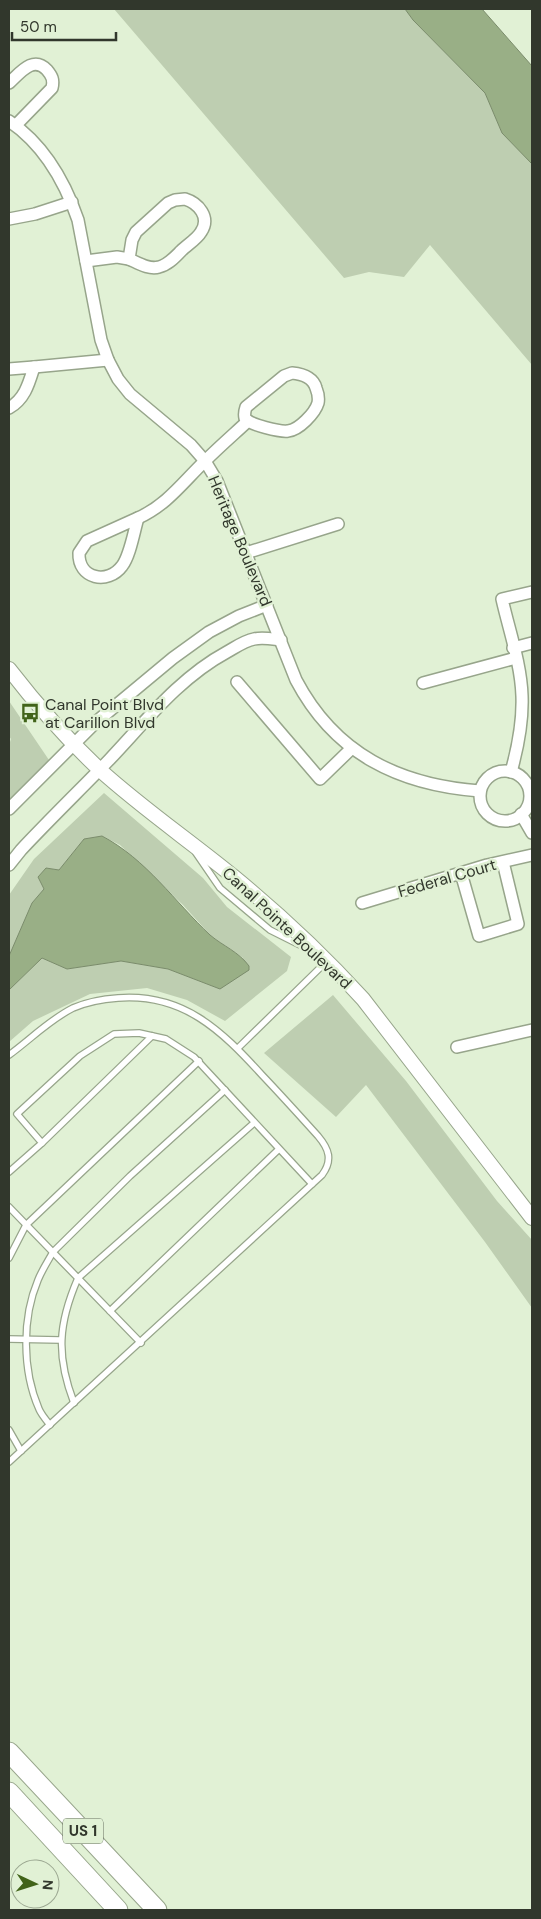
<svg xmlns="http://www.w3.org/2000/svg" width="541" height="1919" font-family="'DM Sans',sans-serif">
	<style>
		.green { fill: #beceb1 }
		.water { fill: #99af86; stroke: #7a8b6b }
		.lines { fill: none; stroke-linecap: round; stroke-linejoin: round }
		.service-casing { stroke: #97a58b; stroke-width: 8 }
		.minor-casing { stroke: #97a58b; stroke-width: 14 }
		.tertiary-casing { stroke: #97a58b; stroke-width: 16 }
		.trunk-casing { stroke: #97a58b; stroke-width: 21 }
		.service { stroke: #fff; stroke-width: 5.5 }
		.minor { stroke: #fff; stroke-width: 11 }
		.tertiary { stroke: #fff; stroke-width: 14 }
		.trunk { stroke: #fff; stroke-width: 19 }
		.labels { text-anchor: middle; dominant-baseline: central; stroke-width: 5; stroke-linejoin: round; paint-order: stroke }
		.shield { fill: #e1f1d5; stroke: #666f5f; stroke-width: 1 }
		.shield-label { font-size: 15px; font-weight: bold; fill: #31372c }
		.street-label { font-size: 16px; fill: #31372c; stroke: #e1f1d5 }
		.poi-label { font-size: 16px; fill: #31372c; stroke: #e1f1d5; text-anchor: start }
	</style>
	<rect width="100%" height="100%" fill="#e1f1d5"/>
	<g class="green">
		<polygon points="114,9 405,9 413,20 485,93 502,133 532,164 532,365 430,245 404,277 369,272 344,278"/>
		<polygon points="9,701 49,760 9,801 9,745 11,739 9,736"/>
		<polygon points="104,793 203,878 227,907 291,957 287,971 225,1021 187,1000 147,988 90,994 33,1021 9,1042 9,990 42,958 67,969 121,961 168,969 220,989 243,958 211,936 183,905 120,845 102,836 84,839 59,870 46,868 38,877 44,889 32,903 9,956 9,895 34,859"/>
		<polygon points="333,995 406,1081 497,1201 532,1240 532,1308 485,1242 366,1085 336,1117 264,1053"/>
	</g>
	<g class="water">
		<polygon points="405,9 482,9 532,66 532,164 502,133 485,93 413,20"/>
		<path d="M102,836C146,859 175,902 210,935C223,946 239,952 249,966V970L220,989L168,969L121,961L67,969L42,958L9,990V956L32,903L44,889L38,877L46,868L59,870L84,839Z"/>
	</g>
	<g class="lines">
		<defs>
			<g id="service">
				<polyline points="196,853 220,888 270,930 306,948"/>
				<polyline points="238,1048 327,961"/>
				<path d="M9,1055C31,1039 49,1020 73,1008C87,1002 103,999 118,998C183,993 221,1030 262,1075C281,1095 300,1116 318,1136C329,1149 333,1160 322,1175L9,1462"/>
				<polyline points="42,1143 152,1036"/>
				<polyline points="9,1172 42,1143 17,1114 80,1056 114,1034 139,1033 166,1039 194,1057 312,1184"/>
				<polyline points="9,1207 141,1343"/>
				<polyline points="9,1258 26,1225 199,1061"/>
				<polyline points="110,1311 278,1150"/>
				<polyline points="9,1339 60,1340"/>
				<path d="M74,1403C56,1356 58,1324 78,1278L254,1123"/>
				<path d="M50,1425C46,1420 41,1414 39,1409C22,1370 22,1318 38,1280C42,1270 48,1261 53,1252L130,1176L225,1090"/>
				<polyline points="9,1430 21,1451"/>
			</g>
			<g id="minor">
				<path d="M9,83C20,73 33,55 47,70C52,76 54,80 52,88L16,125"/>
				<path d="M9,121C43,144 65,182 78,220L101,340L108,360L118,379L130,394L191,445L205,461L217,481L296,680C335,754 399,785 480,791"/>
				<path d="M185,199C198,203 211,217 201,232C197,239 187,245 181,251C175,257 168,265 159,267C149,270 138,263 129,259L132,240L136,232L168,203L175,200Z"/>
				<polyline points="9,219 35,214 72,202"/>
				<polyline points="86,261 117,257 129,259"/>
				<polyline points="34,367 108,360"/>
				<path d="M9,369L34,367C29,383 25,399 9,408"/>
				<path d="M292,373C302,374 313,377 316,388C318,393 319,398 318,403C315,413 299,430 288,431C281,432 249,425 245,418C244,414 245,410 246,407L284,376Z"/>
				<path d="M138,518C134,531 130,556 122,566C108,585 78,579 79,553L87,541Z"/>
				<path d="M138,518C167,505 183,482 205,461C219,447 234,434 248,421"/>
				<polyline points="246,553 338,524"/>
				<polyline points="513,648 532,643"/>
				<polyline points="237,682 320,779 352,748"/>
				<polyline points="423,683 516,658"/>
				<circle cx="505" cy="796" r="25"/>
				<path d="M511,772C518,747 523,722 522,696C521,664 509,630 502,599L532,592"/>
				<polyline points="9,809 96,722 173,658 209,632 239,616 267,605"/>
				<polyline points="521,814 532,833"/>
				<path d="M9,865L21,850C50,819 80,790 109,760C146,721 179,678 227,652C236,647 244,641 254,639C263,637 272,639 281,640"/>
				<polyline points="461,873 479,936 518,924 503,862"/>
				<polyline points="362,903 487,865 532,855"/>
				<polyline points="457,1047 532,1030"/>
			</g>
			<path id="tertiary" d="M9,669C36,704 67,739 100,770C142,808 190,841 234,877C279,914 323,955 363,999L532,1218"/>
			<g id="trunk">
				<polyline points="9,1752 157,1910"/>
				<polyline points="9,1792 118,1910"/>
			</g>
		</defs>
		<use href="#service" class="service-casing"/>
		<use href="#minor" class="minor-casing"/>
		<use href="#tertiary" class="tertiary-casing"/>
		<use href="#trunk" class="trunk-casing"/>
		<use href="#service" class="service"/>
		<use href="#minor" class="minor"/>
		<use href="#tertiary" class="tertiary"/>
		<use href="#trunk" class="trunk"/>
	</g>
	<defs>
		<symbol id="bus-bare" viewBox="-9 -9 18 18"><path d="M-5-6H5V4H4V6H2V4H-2V6H-4V4H-5ZM-3.5-4V0h7V-4ZM-3.5 1.2v1.5H-2V1.2ZM2 1.2v1.5H3.5V1.2Z" fill="#416319" stroke="#e1f1d5" stroke-width="2.5" paint-order="stroke"/></symbol>
	</defs>
	<g fill-rule="evenodd">
		<use href="#bus-bare" x="16" y="699" width="28" height="28"/>
	</g>
	<g class="labels">
		<rect class="shield" x="63" y="1818.5" width="40" height="25" rx="4"/>
		<g class="shield-label">
			<text x="83" y="1831">US 1</text>
		</g>
		<g class="street-label">
			<text transform="translate(240 541) rotate(67)">Heritage Boulevard</text>
			<text transform="translate(447 878) rotate(-16)">Federal Court</text>
			<text transform="translate(287 928) rotate(43)">Canal Pointe Boulevard</text>
		</g>
		<g class="poi-label">
			<text x="45" y="704">Canal Point Blvd<tspan x="45" dy="18">at Carillon Blvd</tspan></text>
		</g>
	</g>
	<rect width="541" height="1919" fill="none" stroke="#31372c" stroke-width="20"/>
	<g transform="translate(35 1884) rotate(94)"><circle r="24" fill="#e1f1d5" stroke="#9ba791"/>
	<path d="M0-4L9 19L0 12L-9 19Z" fill="#416319"/>
	<text y="-8" font-size="14" font-weight="bold" text-anchor="middle" fill="#31372c">N</text>
	</g>
	<path d="M12 32v8h104v-8" fill="none" stroke="#31372c" stroke-width="2.5"/>
	<text x="20" y="32" font-size="15" fill="#31372c" stroke="#e1f1d5" stroke-width="4" paint-order="stroke">50 m</text>
</svg>
